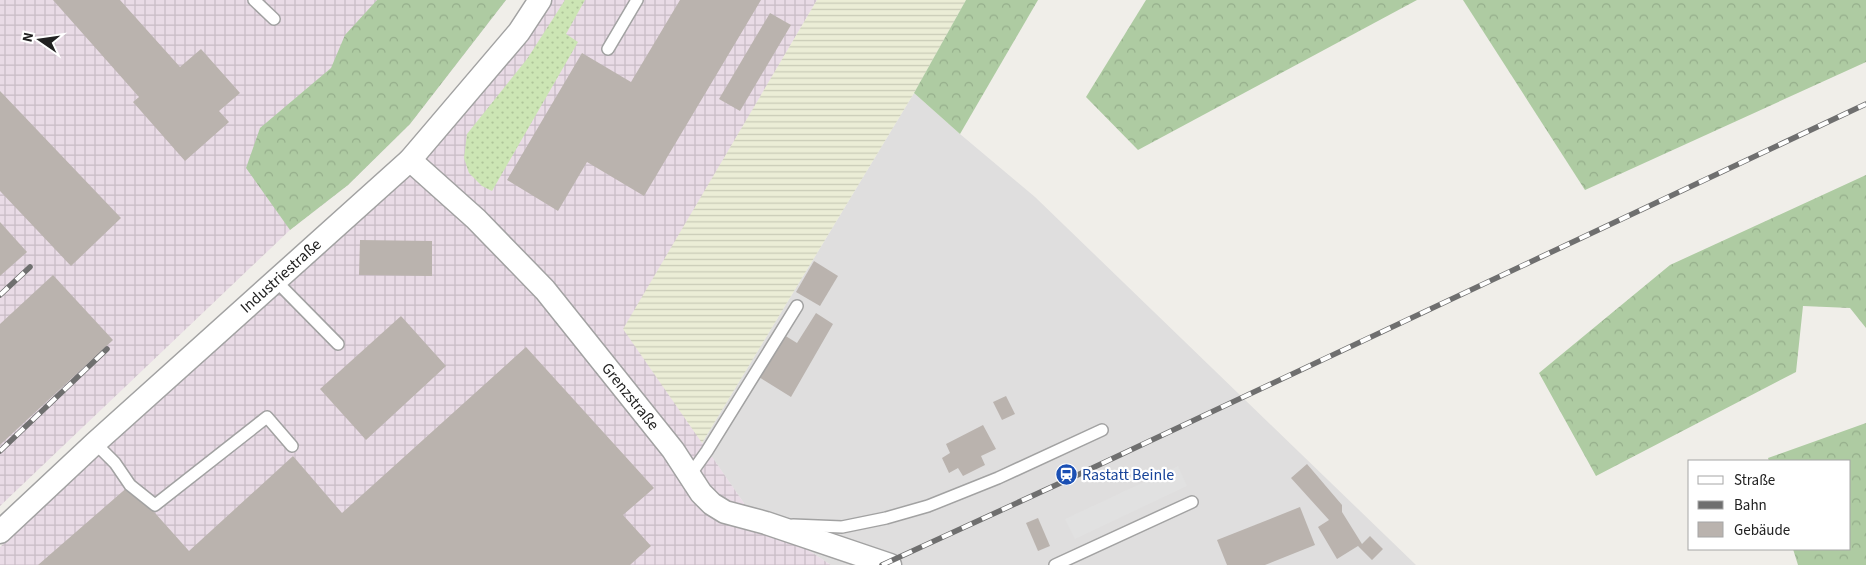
<svg xmlns="http://www.w3.org/2000/svg" width="1866" height="565" font-family="'Source Sans 3',sans-serif">
	<style>
		.residential { fill: #dfdede }
		.industrial { fill: url(#industrial-grid) }
		.farmland { fill: url(#farmland-rules) }
		.grass { fill: url(#grass-dots) }
		.forest { fill: url(#forest-crowns) }
		.parking { fill: #e1e1e1 }
		.building { fill: #bab3ae }
		.lines { fill: none; stroke-linecap: round; stroke-linejoin: round }
		.lane-casing { stroke: #a2a2a2; stroke-width: 14 }
		.street-casing { stroke: #a2a2a2; stroke-width: 25 }
		.lane { stroke: #fff; stroke-width: 11 }
		.street { stroke: #fff; stroke-width: 22 }
		.rail-casing { stroke: #6f6f6f; stroke-width: 5.5 }
		.rail { stroke: #fff; stroke-width: 4; stroke-dasharray: 11; stroke-linecap: butt }
		.labels { text-anchor: middle; dominant-baseline: central; stroke-width: 4.5; stroke-linejoin: round; paint-order: stroke }
		.street-label { font-size: 16px; fill: #212121; stroke: #fff }
		.transit-label { font-size: 16px; fill: #164399; stroke: #fff; text-anchor: start }
	</style>
	<defs>
		<pattern id="industrial-grid" width="8" height="8" patternUnits="userSpaceOnUse" patternTransform="scale(1.25)"><rect width="8" height="8" fill="#e9dbe6"/><path d="M0 4h8M4 0v8" fill="none" stroke="#c8bcc5"/></pattern>
		<pattern id="farmland-rules" width="6" height="5" patternUnits="userSpaceOnUse" patternTransform="scale(1.25)"><rect width="6" height="5" fill="#ebedd6"/><path d="M0 2.5h6" fill="none" stroke="#c9cbb7"/></pattern>
		<pattern id="grass-dots" width="8" height="8" patternUnits="userSpaceOnUse" patternTransform="scale(1.25)"><rect width="8" height="8" fill="#cce5b4"/><path d="M2 2h.1M6 6h.1" fill="none" stroke="#afc49a" stroke-width="1.8" stroke-linecap="round"/></pattern>
		<pattern id="forest-crowns" width="20" height="18" patternUnits="userSpaceOnUse" patternTransform="scale(1.25)"><rect width="20" height="18" fill="#aecba2"/><path d="M2 6a3 3 0 1 1 6 0M12 15a3 3 0 1 1 6 0" fill="none" stroke="#95ae8b"/></pattern>
	</defs>
	<rect width="100%" height="100%" fill="#f0eee9"/>
	<polygon class="residential" points="914,93 960,134 1035,197 1416,565 831,565 750,512 702,443"/>
	<g class="industrial">
		<polygon points="0,0 506,0 410,124 348,185 290,230 0,506"/>
		<polygon points="550,0 817,0 624,329 750,512 831,565 0,565 0,547 272,295"/>
	</g>
	<polygon class="farmland" points="817,0 966,0 914,93 702,443 623,329"/>
	<polygon class="grass" points="565,0 585,0 566,34 578,42 492,191 482,186 469,173 464,158 467,134 527,59"/>
	<g class="forest">
		<polygon points="377,0 506,0 410,124 348,185 290,230 246,168 260,128 331,68 345,35"/>
		<polygon points="966,0 1038,0 960,134 914,93"/>
		<polygon points="1146,0 1417,0 1138,150 1086,97"/>
		<polygon points="1463,0 1866,0 1866,62 1585,190"/>
		<polygon points="1866,175 1866,328 1850,308 1803,306 1796,372 1596,476 1539,373 1670,265"/>
		<polygon points="1866,423 1866,565 1798,565 1793,549 1850,549 1850,461 1769,461 1768,458"/>
	</g>
	<polygon class="parking" points="1178,466 1187,486 1075,539 1065,519"/>
	<g class="building">
		<polygon points="53,0 120,0 180,67 201,49 240,93 219,111 229,122 185,161 133,102 139,97"/>
		<polygon points="680,0 761,0 644,196 587,162 558,211 507,180 582,53 631,82"/>
		<polygon points="770,13 791,25 740,111 719,99"/>
		<polygon points="0,91 121,218 71,266 0,191"/>
		<polygon points="0,222 27,252 0,276"/>
		<polygon points="360,240 432,241 432,276 359,275"/>
		<polygon points="814,261 838,276 820,306 796,292"/>
		<polygon points="53,275 113,340 0,445 0,324"/>
		<polygon points="816,313 833,324 791,397 759,377 784,335 797,343"/>
		<polygon points="401,316 446,366 366,440 320,389"/>
		<polygon points="526,347 654,488 623,515 651,546 630,565 38,565 130,485 189,551 293,456 342,513"/>
		<polygon points="1006,396 1015,414 1002,420 993,402"/>
		<polygon points="983,425 996,449 981,456 985,465 963,476 958,468 949,473 942,458 950,453 946,444"/>
		<polygon points="1307,464 1342,505 1342,512 1362,544 1370,536 1383,549 1372,560 1358,546 1337,559 1318,527 1329,520 1291,478"/>
		<polygon points="1300,507 1315,545 1265,565 1227,565 1217,540"/>
		<polygon points="1038,518 1050,546 1038,551 1026,523"/>
	</g>
	<g class="lines">
		<defs>
			<g id="lane">
				<polyline points="254,0 274,19"/>
				<polyline points="608,49 637,0"/>
				<polyline points="276,281 338,344"/>
				<polyline points="95,443 115,463 130,485 155,505 267,417 292,446"/>
				<polyline points="690,475 707,451 797,306"/>
				<polyline points="793,525 842,527 886,518 928,506 998,478 1102,430"/>
				<polyline points="1055,565 1192,502"/>
			</g>
			<g id="street">
				<path id="s1" d="M410,160L476,219L545,290L673,450L701,493L712,504L725,512L766,523L890,565"/>
				<path id="s2" d="M0,532L95,443L410,160L519,32L540,0"/>
			</g>
		</defs>
		<use href="#lane" class="lane-casing"/>
		<use href="#street" class="street-casing"/>
		<use href="#lane" class="lane"/>
		<use href="#street" class="street"/>
		<defs>
			<g id="rail">
				<polyline points="0,295 30,267"/>
				<polyline points="0,451 107,349"/>
				<polyline points="882,565 1069,479 1866,104"/>
			</g>
		</defs>
		<use href="#rail" class="rail-casing"/>
		<use href="#rail" class="rail"/>
	</g>
	<defs>
		<symbol id="station-disc" viewBox="-11 -11 22 22"><circle r="9.5" fill="#1a4fb4" stroke="#fff"/><path d="M-3-6H3Q5-6 5-4V2Q5 4 3 4L4.5 6H3L1.5 4h-3L-3 6H-4.5L-3 4Q-5 4-5 2V-4Q-5-6-3-6ZM-3.5-4v3h7v-3ZM-3.5 1v1.5H-2V1ZM2 1v1.5H3.5V1Z" fill="#fff"/></symbol>
	</defs>
	<g fill-rule="evenodd">
		<use href="#station-disc" x="1054" y="462" width="25" height="25"/>
	</g>
	<g class="labels">
		<g class="street-label">
			<text stroke="none"><textPath href="#s2" startOffset="380">Industriestraße</textPath></text>
			<text stroke="none"><textPath href="#s1" startOffset="324">Grenzstraße</textPath></text>
		</g>
		<g class="transit-label">
			<text x="1082" y="475">Rastatt Beinle</text>
		</g>
	</g>
	<rect x="1688" y="460" width="162" height="90" fill="#ffffff" stroke="#a6a6a6"/>
	<rect x="1698" y="476" width="25" height="8" fill="#ffffff" stroke="#a6a6a6"/>
	<text x="1734" y="485" font-size="15" fill="#212121">Straße</text>
	<rect x="1698" y="501" width="25" height="8" fill="#6f6f6f" stroke="#a6a6a6"/>
	<text x="1734" y="510" font-size="15" fill="#212121">Bahn</text>
	<rect x="1698" y="522" width="25" height="15" fill="#bab3ae" stroke="#a6a6a6"/>
	<text x="1734" y="535" font-size="15" fill="#212121">Gebäude</text>
	<g transform="translate(40 40) rotate(283)" stroke="#ffffff" stroke-width="4" paint-order="stroke">
	<path d="M0-4L9 19L0 12L-9 19Z" fill="#212121"/>
	<text y="-8" font-size="14" font-weight="bold" text-anchor="middle" fill="#212121">N</text>
	</g>
</svg>
